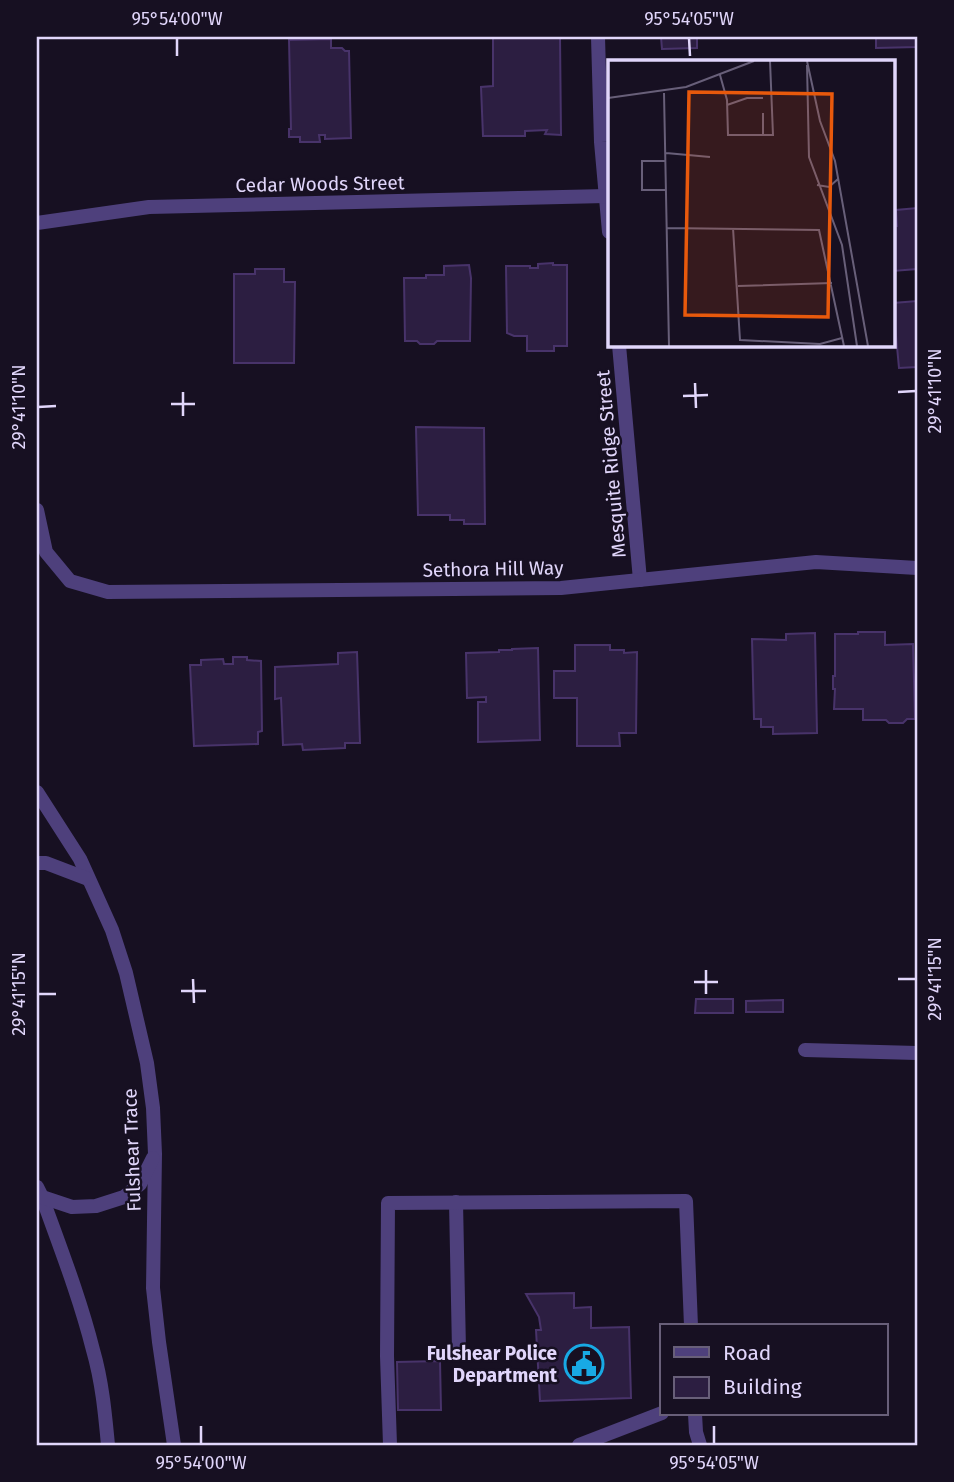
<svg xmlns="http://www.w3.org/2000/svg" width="954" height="1482" font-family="'Fira Sans',sans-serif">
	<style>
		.building { fill: #2c1e41; stroke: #48336a; stroke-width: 2 }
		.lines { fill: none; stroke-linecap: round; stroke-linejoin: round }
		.service { stroke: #4e407c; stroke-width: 14 }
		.minor { stroke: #4e407c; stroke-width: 14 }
		.tertiary { stroke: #4e407c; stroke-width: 14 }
		.ticks { fill: none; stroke: #e1d6fb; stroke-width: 2.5 }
		.labels { text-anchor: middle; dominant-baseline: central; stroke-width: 5; stroke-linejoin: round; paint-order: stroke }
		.street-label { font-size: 19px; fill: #e1d6fb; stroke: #171022 }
		.poi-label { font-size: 19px; font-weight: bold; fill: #e1d6fb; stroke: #171022; text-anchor: end }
		.inset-road { fill: none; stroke: #685f79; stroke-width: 2 }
		.view { fill: #e8590c; fill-opacity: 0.15; stroke: #e8590c; stroke-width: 3.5 }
		.inset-edge { fill: none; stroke: #e1d6fb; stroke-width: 3.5 }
		.neatline { fill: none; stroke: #e1d6fb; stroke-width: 2.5 }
		.ticks-label { font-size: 18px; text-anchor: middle; fill: #e1d6fb }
	</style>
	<rect width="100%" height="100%" fill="#171022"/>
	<g class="building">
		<polygon points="493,37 560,37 561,135 545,134 547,130 525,131 525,136 483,136 481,87 493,86"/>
		<polygon points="661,37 697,37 697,48 662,49"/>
		<polygon points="876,37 917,37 917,47 876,48"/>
		<polygon points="331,39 331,48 342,48 345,51 349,51 351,138 325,139 325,135 319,135 320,142 300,142 300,137 289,137 289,129 291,129 289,40"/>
		<polygon points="917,208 917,269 893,271 893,226 897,226 896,210"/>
		<polygon points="553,263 553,265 567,265 567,346 554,346 554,351 527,351 527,336 514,336 507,333 506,266 530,266 530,268 538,268 538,264"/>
		<polygon points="469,265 471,278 470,341 437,341 434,344 420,344 417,341 405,341 404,278 426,278 426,275 444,275 444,266"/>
		<polygon points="255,269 284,269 284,282 295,282 294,363 234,363 234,274 255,274"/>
		<polygon points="917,301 917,367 899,368 893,303"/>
		<polygon points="416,427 484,428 485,524 464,524 464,520 450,520 450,515 418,515"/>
		<polygon points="858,632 885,632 885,645 913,644 915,719 907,719 903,723 889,723 886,720 863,720 863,709 834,709 835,689 833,689 833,676 835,676 835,634 858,634"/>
		<polygon points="815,633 817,733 773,734 773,727 761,727 761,719 754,719 752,639 786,640 786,634"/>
		<polygon points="575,645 610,645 610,650 624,650 624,653 637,652 636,733 619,733 620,746 577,746 577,698 554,698 554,671 575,671"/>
		<polygon points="538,648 540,740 478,742 478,702 486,702 486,697 467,698 466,653 499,652 499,650 512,650 512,649"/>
		<polygon points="357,652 360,743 345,743 345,748 303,750 302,744 283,745 281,698 275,699 275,667 338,664 338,653"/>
		<polygon points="233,657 247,657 247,660 261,661 262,731 258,732 258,744 194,746 190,665 201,665 201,660 223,659 224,664 233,664"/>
		<polygon points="696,999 733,999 733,1013 695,1013"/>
		<polygon points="783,1000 783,1012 746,1012 746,1001"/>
		<polygon points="574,1293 574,1308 591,1307 591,1328 629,1327 631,1398 540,1401 536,1330 541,1330 539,1317 526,1294"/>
		<polygon points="440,1361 441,1410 398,1410 397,1362"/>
	</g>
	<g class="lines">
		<g class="service">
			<polyline points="805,1050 917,1053"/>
			<polyline points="456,1202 459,1350"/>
			<polyline points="695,1414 696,1432 700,1445"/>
			<polyline points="390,1445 387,1356 388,1203 686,1201 691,1326"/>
			<polyline points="579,1445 662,1413"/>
		</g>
		<g class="minor">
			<polyline points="598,37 601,142 609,232"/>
			<polyline points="37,223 149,207 606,196"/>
			<polyline points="619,345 640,580"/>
			<polyline points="37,510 46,552 70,581 108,592 561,588 816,562 917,568"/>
		</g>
		<g class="tertiary">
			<polyline points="37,792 80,859 112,930 126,973 147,1063 153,1108 155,1154 153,1288 159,1342 174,1445"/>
			<polyline points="37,863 46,863 88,879"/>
			<path d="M37,1187L42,1197C60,1247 80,1298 93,1350C102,1381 105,1413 108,1445"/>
			<polyline points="42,1197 72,1207 96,1206 124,1197 140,1184 153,1158"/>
		</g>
	</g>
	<path class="ticks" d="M177,38V56M689,38L690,56M695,383L696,408M183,392V416M898,392L916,391M683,396L708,395M171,404H195M38,407L56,406M706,970V994M193,979L194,1003M898,979H916M694,982H718M181,991H206M38,994H56M201,1426V1444M714,1426V1444"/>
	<defs>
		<symbol id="civic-ring" viewBox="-11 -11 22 22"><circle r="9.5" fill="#171022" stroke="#18a9e4" stroke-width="1.5"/><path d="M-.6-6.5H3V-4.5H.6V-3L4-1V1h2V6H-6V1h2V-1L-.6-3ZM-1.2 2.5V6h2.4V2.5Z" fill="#18a9e4"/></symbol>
	</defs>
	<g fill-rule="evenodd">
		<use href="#civic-ring" x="562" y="1342" width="44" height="44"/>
	</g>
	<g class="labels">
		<g class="street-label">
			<text transform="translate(320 184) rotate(-1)">Cedar Woods Street</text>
			<text transform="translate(611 464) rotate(-95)">Mesquite Ridge Street</text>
			<text transform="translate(493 569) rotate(-1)">Sethora Hill Way</text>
			<text transform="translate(132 1150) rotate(-92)">Fulshear Trace</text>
		</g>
		<g class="poi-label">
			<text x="557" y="1353">Fulshear Police<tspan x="557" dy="22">Department</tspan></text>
		</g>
	</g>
	<g transform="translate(608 60)">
		<rect width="287" height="287" fill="#171022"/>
		<path class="inset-road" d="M199,1L212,61L227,101L260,286M199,5L201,97L234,185L249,286M112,15L119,40L120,75H165L162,1M56,33L61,286M0,38L78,27L146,1M119,45L139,38H155M155,53V75M58,93L102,97M209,125L221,127L230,119M58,130H34V101H58M58,168L211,170L236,286M125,168L132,280L212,284L234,278M130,226L224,223"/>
		<path class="view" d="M81,32L224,34L220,257L77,255Z"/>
		<rect width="287" height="287" class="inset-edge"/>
	</g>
	<rect width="954" height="1482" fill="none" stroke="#171022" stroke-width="77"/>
	<rect x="660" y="1324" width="228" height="91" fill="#171022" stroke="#685f79" stroke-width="2"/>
	<rect x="674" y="1347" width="35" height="10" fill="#4e407c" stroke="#685f79" stroke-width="2"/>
	<text x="723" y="1360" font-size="21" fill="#e1d6fb">Road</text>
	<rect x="674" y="1377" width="35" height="21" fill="#2c1e41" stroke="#685f79" stroke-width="2"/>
	<text x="723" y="1394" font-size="21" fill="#e1d6fb">Building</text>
	<rect x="38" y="38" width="878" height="1406" class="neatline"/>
	<g class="ticks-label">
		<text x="177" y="25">95°54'00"W</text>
		<text x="689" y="25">95°54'05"W</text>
		<text transform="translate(935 391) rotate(-90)" y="6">29°41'10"N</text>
		<text transform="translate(19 407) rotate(-90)" y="6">29°41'10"N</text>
		<text transform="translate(935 979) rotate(-90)" y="6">29°41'15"N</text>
		<text transform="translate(19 994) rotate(-90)" y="6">29°41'15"N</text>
		<text x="201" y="1469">95°54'00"W</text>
		<text x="714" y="1469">95°54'05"W</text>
	</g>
</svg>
